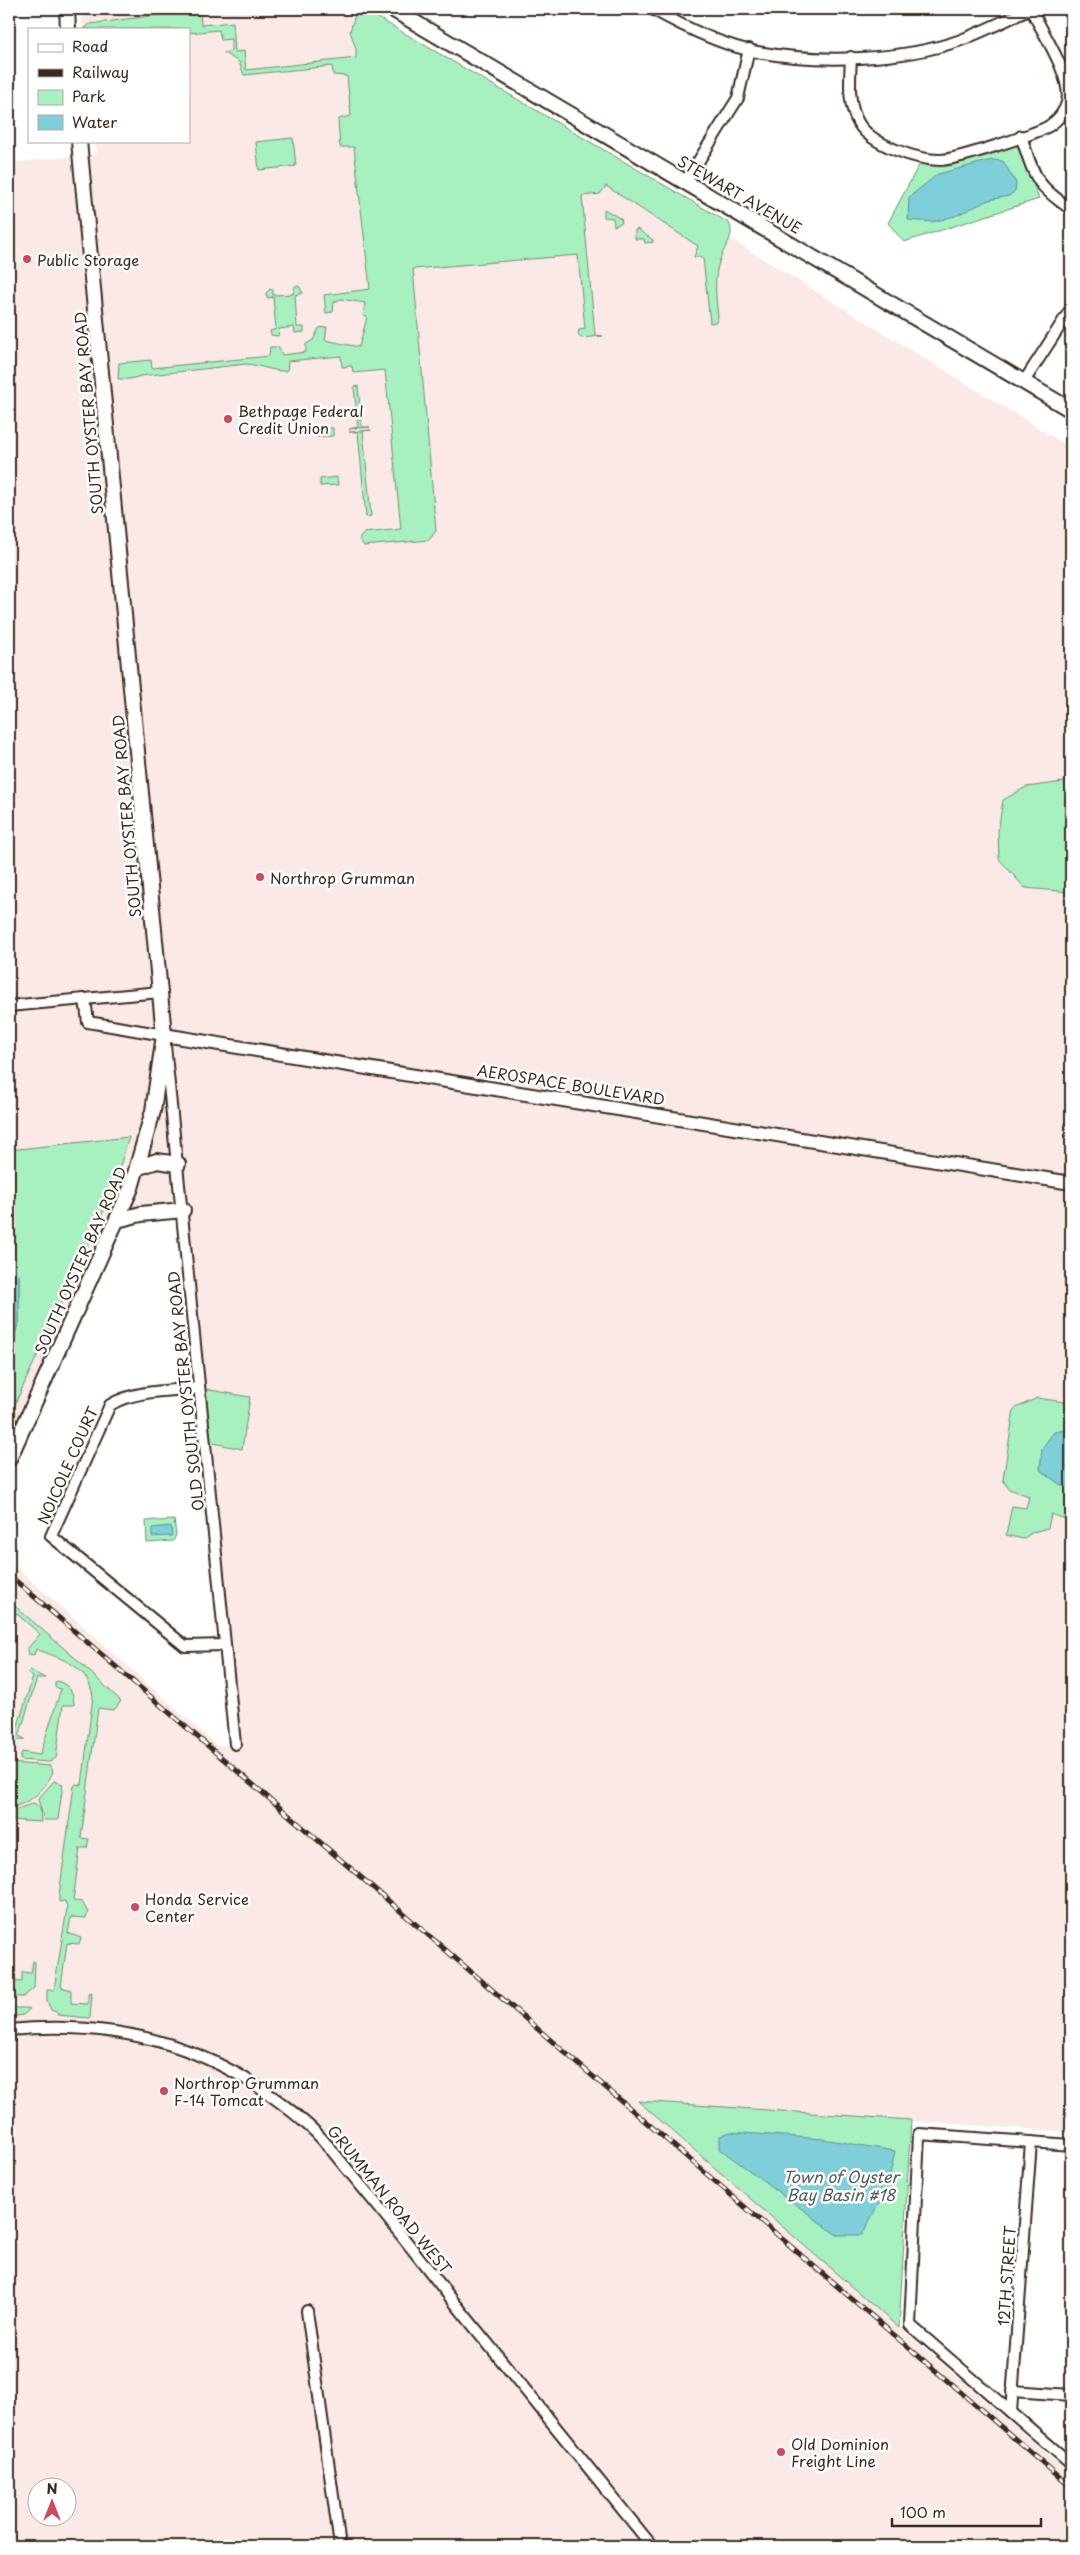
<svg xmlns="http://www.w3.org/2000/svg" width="1080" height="2555" font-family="'Playpen Sans',sans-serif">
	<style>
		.built { fill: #fae9e6; fill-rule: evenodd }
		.green { fill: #a7f1c0; stroke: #718e6f }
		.water { fill: #7fcfdb; stroke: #648d8f }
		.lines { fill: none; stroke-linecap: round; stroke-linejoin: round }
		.minor-casing { stroke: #3b2a1e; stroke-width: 14 }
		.tertiary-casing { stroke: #3b2a1e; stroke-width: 16 }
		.secondary-casing { stroke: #3b2a1e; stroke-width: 18 }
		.minor { stroke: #fff; stroke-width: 10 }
		.tertiary { stroke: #fff; stroke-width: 12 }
		.secondary { stroke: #fff; stroke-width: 14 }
		.rail-casing { stroke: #3b2a1e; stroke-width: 5 }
		.rail { stroke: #fff; stroke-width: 3; stroke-dasharray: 9; stroke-linecap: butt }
		.poi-dot { fill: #d1495b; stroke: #fff; stroke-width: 2 }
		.labels { text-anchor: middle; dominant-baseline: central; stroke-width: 5; stroke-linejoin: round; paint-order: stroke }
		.street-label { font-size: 15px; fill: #3b2a1e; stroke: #fff }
		.poi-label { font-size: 15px; fill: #3b2a1e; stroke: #fff; text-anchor: start }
		.water-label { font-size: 16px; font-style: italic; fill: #4f5c57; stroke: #fff }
	</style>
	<rect width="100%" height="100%" fill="#fff"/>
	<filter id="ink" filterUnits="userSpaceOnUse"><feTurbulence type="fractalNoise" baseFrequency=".02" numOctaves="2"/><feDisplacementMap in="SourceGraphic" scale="10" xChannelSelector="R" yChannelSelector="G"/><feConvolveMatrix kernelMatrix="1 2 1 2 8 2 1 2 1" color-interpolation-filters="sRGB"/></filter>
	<g filter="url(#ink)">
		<path class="built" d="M80,9H356L1071,448V2132L639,2102L1071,2475V2546H9V1561L218,1746L231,1745L180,1217L106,1223L9,1435V163L96,154L95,141H189V29H83ZM38,2488H68V2518H38Z"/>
		<g class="green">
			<path d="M178,9H200L201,25L233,22L235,52L244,51L246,70L356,58V49L350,31L357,9H363L729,223C736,236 724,246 720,259C713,278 716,298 718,317L716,322L710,323L703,258L694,257L698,246L606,186L600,194L582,196L595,335L603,336L581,338L578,335L579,330L585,329L578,255L413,269L436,531L429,540L364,546L359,539L364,533L401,529L385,370L353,373L352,366L342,367L341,356L288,361L287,371C274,372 260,365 246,364L141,376L130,379H118L119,363L151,360L152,368L269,356L270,347H279L282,355L306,352V344L313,340L319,328L327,327L325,340L359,347L367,317L363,316L365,303L341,299L334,302L333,312L326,313L324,295L370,289L354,147H340L338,120L341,118L351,116L347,76L333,75L332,66L244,75L239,62L224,53L231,51V39L221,40L219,30L189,33V29H84L90,24L172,13Z"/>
			<polygon points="293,138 296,166 259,170 256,142"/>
			<polygon points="1018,143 1039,199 904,242 888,223 920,163 947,164"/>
			<polygon points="604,209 621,219 622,223 614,226 613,218 604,217"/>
			<polygon points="637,229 653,240 653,242 645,243 644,239 635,239 635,230"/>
			<polygon points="295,286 299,286 303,293 295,295 297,327 304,327 304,332 295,333 294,327 279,329 278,336 271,335 270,331 276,329 273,297 267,298 266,293 270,289 273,290 273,295 293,294"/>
			<polygon points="358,386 362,427 370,427 349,429 358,427 354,387"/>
			<polygon points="333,428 333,436 316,437 315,429"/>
			<polygon points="371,430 363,431 371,516 366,517 358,432 349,432"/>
			<polygon points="337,477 338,485 320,486 320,479"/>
			<polygon points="1071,781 1071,892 1025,888 999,859 998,831 1003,800 1026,787"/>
			<polygon points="129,1137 111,1195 9,1417 9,1349 19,1322 19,1275 9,1277 9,1150"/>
			<polygon points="199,1388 250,1397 242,1449 204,1441"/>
			<polygon points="1037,1398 1071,1403 1071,1521 1051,1514 1048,1528 1033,1532 1023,1539 1006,1535 1012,1506 1026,1508 1029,1496 1009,1489 1003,1480 1014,1409"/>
			<polygon points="157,1520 158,1521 174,1520 176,1535 173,1541 147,1543 146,1521"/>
			<path d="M9,1601L74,1657L121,1701L114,1710L98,1708L81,1838L89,1839L87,1848H80L73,1901L82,1902L88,1912L86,1918L71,1917L68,1933L81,1938L79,1944L67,1943L61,1987L71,1990V2003L88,2004V1994L92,1993L90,2018L57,2015L58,2013L51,2010L47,2001V1990H54L67,1908L65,1901L59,1902V1895L74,1786L76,1784L82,1785L93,1696C87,1664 63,1660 36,1649L34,1655L28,1654V1648L40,1634L9,1607Z"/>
			<polygon points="30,1670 45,1678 37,1678 19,1736 25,1739 9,1740 9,1733 15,1735 33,1677 27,1673"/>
			<path d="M58,1681C70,1686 74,1692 74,1705H63L56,1758L50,1762L20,1760L22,1752L40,1755L61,1689L55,1687V1682Z"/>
			<path d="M9,1763L51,1766L53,1772C43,1792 31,1803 9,1808Z"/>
			<polygon points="54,1781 63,1784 58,1820 44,1820 38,1799"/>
			<polygon points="34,1803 40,1808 41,1822 9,1820 9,1812"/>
			<polygon points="33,1961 35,1962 34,1988 23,1997 9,1997 9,1981 22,1982 22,1972 31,1973"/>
			<polygon points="9,2008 28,2008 30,2009 23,2015 9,2017"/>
			<polygon points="638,2101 911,2120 899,2328"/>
		</g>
		<g class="water">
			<polygon points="992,160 1003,161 1016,183 1015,191 1009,196 989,200 955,216 933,222 908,220 909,197 938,174"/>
			<polygon points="19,1274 19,1323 9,1349 9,1277"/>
			<polygon points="1071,1429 1071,1486 1062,1486 1040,1470 1042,1448 1054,1432"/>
			<polygon points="171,1526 172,1536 152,1537 152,1528"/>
			<polygon points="730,2132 823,2139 895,2151 887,2188 862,2235 837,2235 720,2149 720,2136"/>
		</g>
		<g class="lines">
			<defs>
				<g id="minor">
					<path d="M652,9C684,27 720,45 757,52C818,63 903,61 961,40C984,31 1008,19 1031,9"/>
					<path d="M851,57C850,79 847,105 859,124C872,145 917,160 940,160C956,160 1035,134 1049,126C1058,120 1064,113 1067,103C1073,77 1042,32 1031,9"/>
					<path d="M1021,136C1035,177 1034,184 1071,209"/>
					<polyline points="686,181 738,98 749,49"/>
					<polyline points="1025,380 1071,309"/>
					<polyline points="85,999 88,1022 164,1035 235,1744"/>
					<polyline points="9,1006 160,992"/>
					<path d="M199,1388C170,1391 135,1390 110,1405L51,1536L185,1646L225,1645"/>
					<path d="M9,2030C125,2019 223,2048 310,2127C324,2139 335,2155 347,2169C384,2212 419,2258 454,2302C520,2384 586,2465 652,2546"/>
					<polyline points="1071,2145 919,2134 910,2325 1071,2464"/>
					<polyline points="307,2311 340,2546"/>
					<polyline points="1012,2391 1071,2395"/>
					<polyline points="1011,2412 1031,2142"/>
				</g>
				<polyline id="tertiary" points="164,1035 1071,1183"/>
				<g id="secondary">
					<polyline points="67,9 68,29"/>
					<polyline points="392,9 1071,410"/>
					<polyline points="139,1167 157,1161 178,1164"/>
					<polyline points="117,1220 141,1214 183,1210"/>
					<polyline points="9,1459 131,1188 153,1111 164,1035 79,141"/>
				</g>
			</defs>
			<use href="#minor" class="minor-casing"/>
			<use href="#tertiary" class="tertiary-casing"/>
			<use href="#secondary" class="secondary-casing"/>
			<use href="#minor" class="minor"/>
			<use href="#tertiary" class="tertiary"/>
			<use href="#secondary" class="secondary"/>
			<defs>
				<polyline id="rail" points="9,1575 1071,2487"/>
			</defs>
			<use href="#rail" class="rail-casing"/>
			<use href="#rail" class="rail"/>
		</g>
	</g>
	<g class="poi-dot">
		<circle cx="27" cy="259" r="5"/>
		<circle cx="228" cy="419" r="5"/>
		<circle cx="260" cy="877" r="5"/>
		<circle cx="135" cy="1907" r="5"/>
		<circle cx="164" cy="2091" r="5"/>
		<circle cx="781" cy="2452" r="5"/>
	</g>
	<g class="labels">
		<g class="street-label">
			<text transform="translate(740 194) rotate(30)">STEWART AVENUE</text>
			<text transform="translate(88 413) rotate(-95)">SOUTH OYSTER BAY ROAD</text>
			<text transform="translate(126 816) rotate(-95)">SOUTH OYSTER BAY ROAD</text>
			<text transform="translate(571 1084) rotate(9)">AEROSPACE BOULEVARD</text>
			<text transform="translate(80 1260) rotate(-66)">SOUTH OYSTER BAY ROAD</text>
			<text transform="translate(185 1391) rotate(-96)">OLD SOUTH OYSTER BAY ROAD</text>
			<text transform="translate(67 1465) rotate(-66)">NOICOLE COURT</text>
			<text transform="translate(390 2199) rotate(51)">GRUMMAN ROAD WEST</text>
			<text transform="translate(1006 2276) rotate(-86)">12TH STREET</text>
		</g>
		<g class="poi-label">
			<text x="37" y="259">Public Storage</text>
			<text x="238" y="410">Bethpage Federal<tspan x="238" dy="17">Credit Union</tspan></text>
			<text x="270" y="877">Northrop Grumman</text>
			<text x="145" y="1898">Honda Service<tspan x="145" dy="17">Center</tspan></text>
			<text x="174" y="2082">Northrop Grumman<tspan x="174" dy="17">F-14 Tomcat</tspan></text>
			<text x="791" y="2443">Old Dominion<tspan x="791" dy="17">Freight Line</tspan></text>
		</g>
		<g class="water-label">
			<text x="841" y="2176">Town of Oyster<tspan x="841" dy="18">Bay Basin #18</tspan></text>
		</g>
	</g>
	<rect width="1080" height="2555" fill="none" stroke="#fff" stroke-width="30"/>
	<rect x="15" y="15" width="1050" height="2525" fill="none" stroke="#3b2a1e" stroke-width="2" filter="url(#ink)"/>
	<rect x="28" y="28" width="162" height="115" fill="#ffffff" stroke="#b1aaa5"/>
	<rect x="38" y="44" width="25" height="8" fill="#ffffff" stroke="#b1aaa5"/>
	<text x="72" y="52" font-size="15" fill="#3b2a1e">Road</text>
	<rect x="38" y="69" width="25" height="8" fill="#3b2a1e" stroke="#b1aaa5"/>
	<text x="72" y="78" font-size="15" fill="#3b2a1e">Railway</text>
	<rect x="38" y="90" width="25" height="15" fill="#a7f1c0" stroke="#b1aaa5"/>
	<text x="72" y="102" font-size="15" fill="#3b2a1e">Park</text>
	<rect x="38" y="115" width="25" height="15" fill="#7fcfdb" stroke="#b1aaa5"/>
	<text x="72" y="128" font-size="15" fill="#3b2a1e">Water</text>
	<g transform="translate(52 2502)"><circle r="24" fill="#ffffff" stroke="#b1aaa5"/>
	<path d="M0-4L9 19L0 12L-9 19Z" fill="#d1495b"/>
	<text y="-8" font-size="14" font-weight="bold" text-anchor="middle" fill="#3b2a1e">N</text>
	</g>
	<path d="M892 2518v8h149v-8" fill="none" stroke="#3b2a1e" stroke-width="2.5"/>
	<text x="900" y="2518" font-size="15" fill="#3b2a1e" stroke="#ffffff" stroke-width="4" paint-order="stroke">100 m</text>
</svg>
